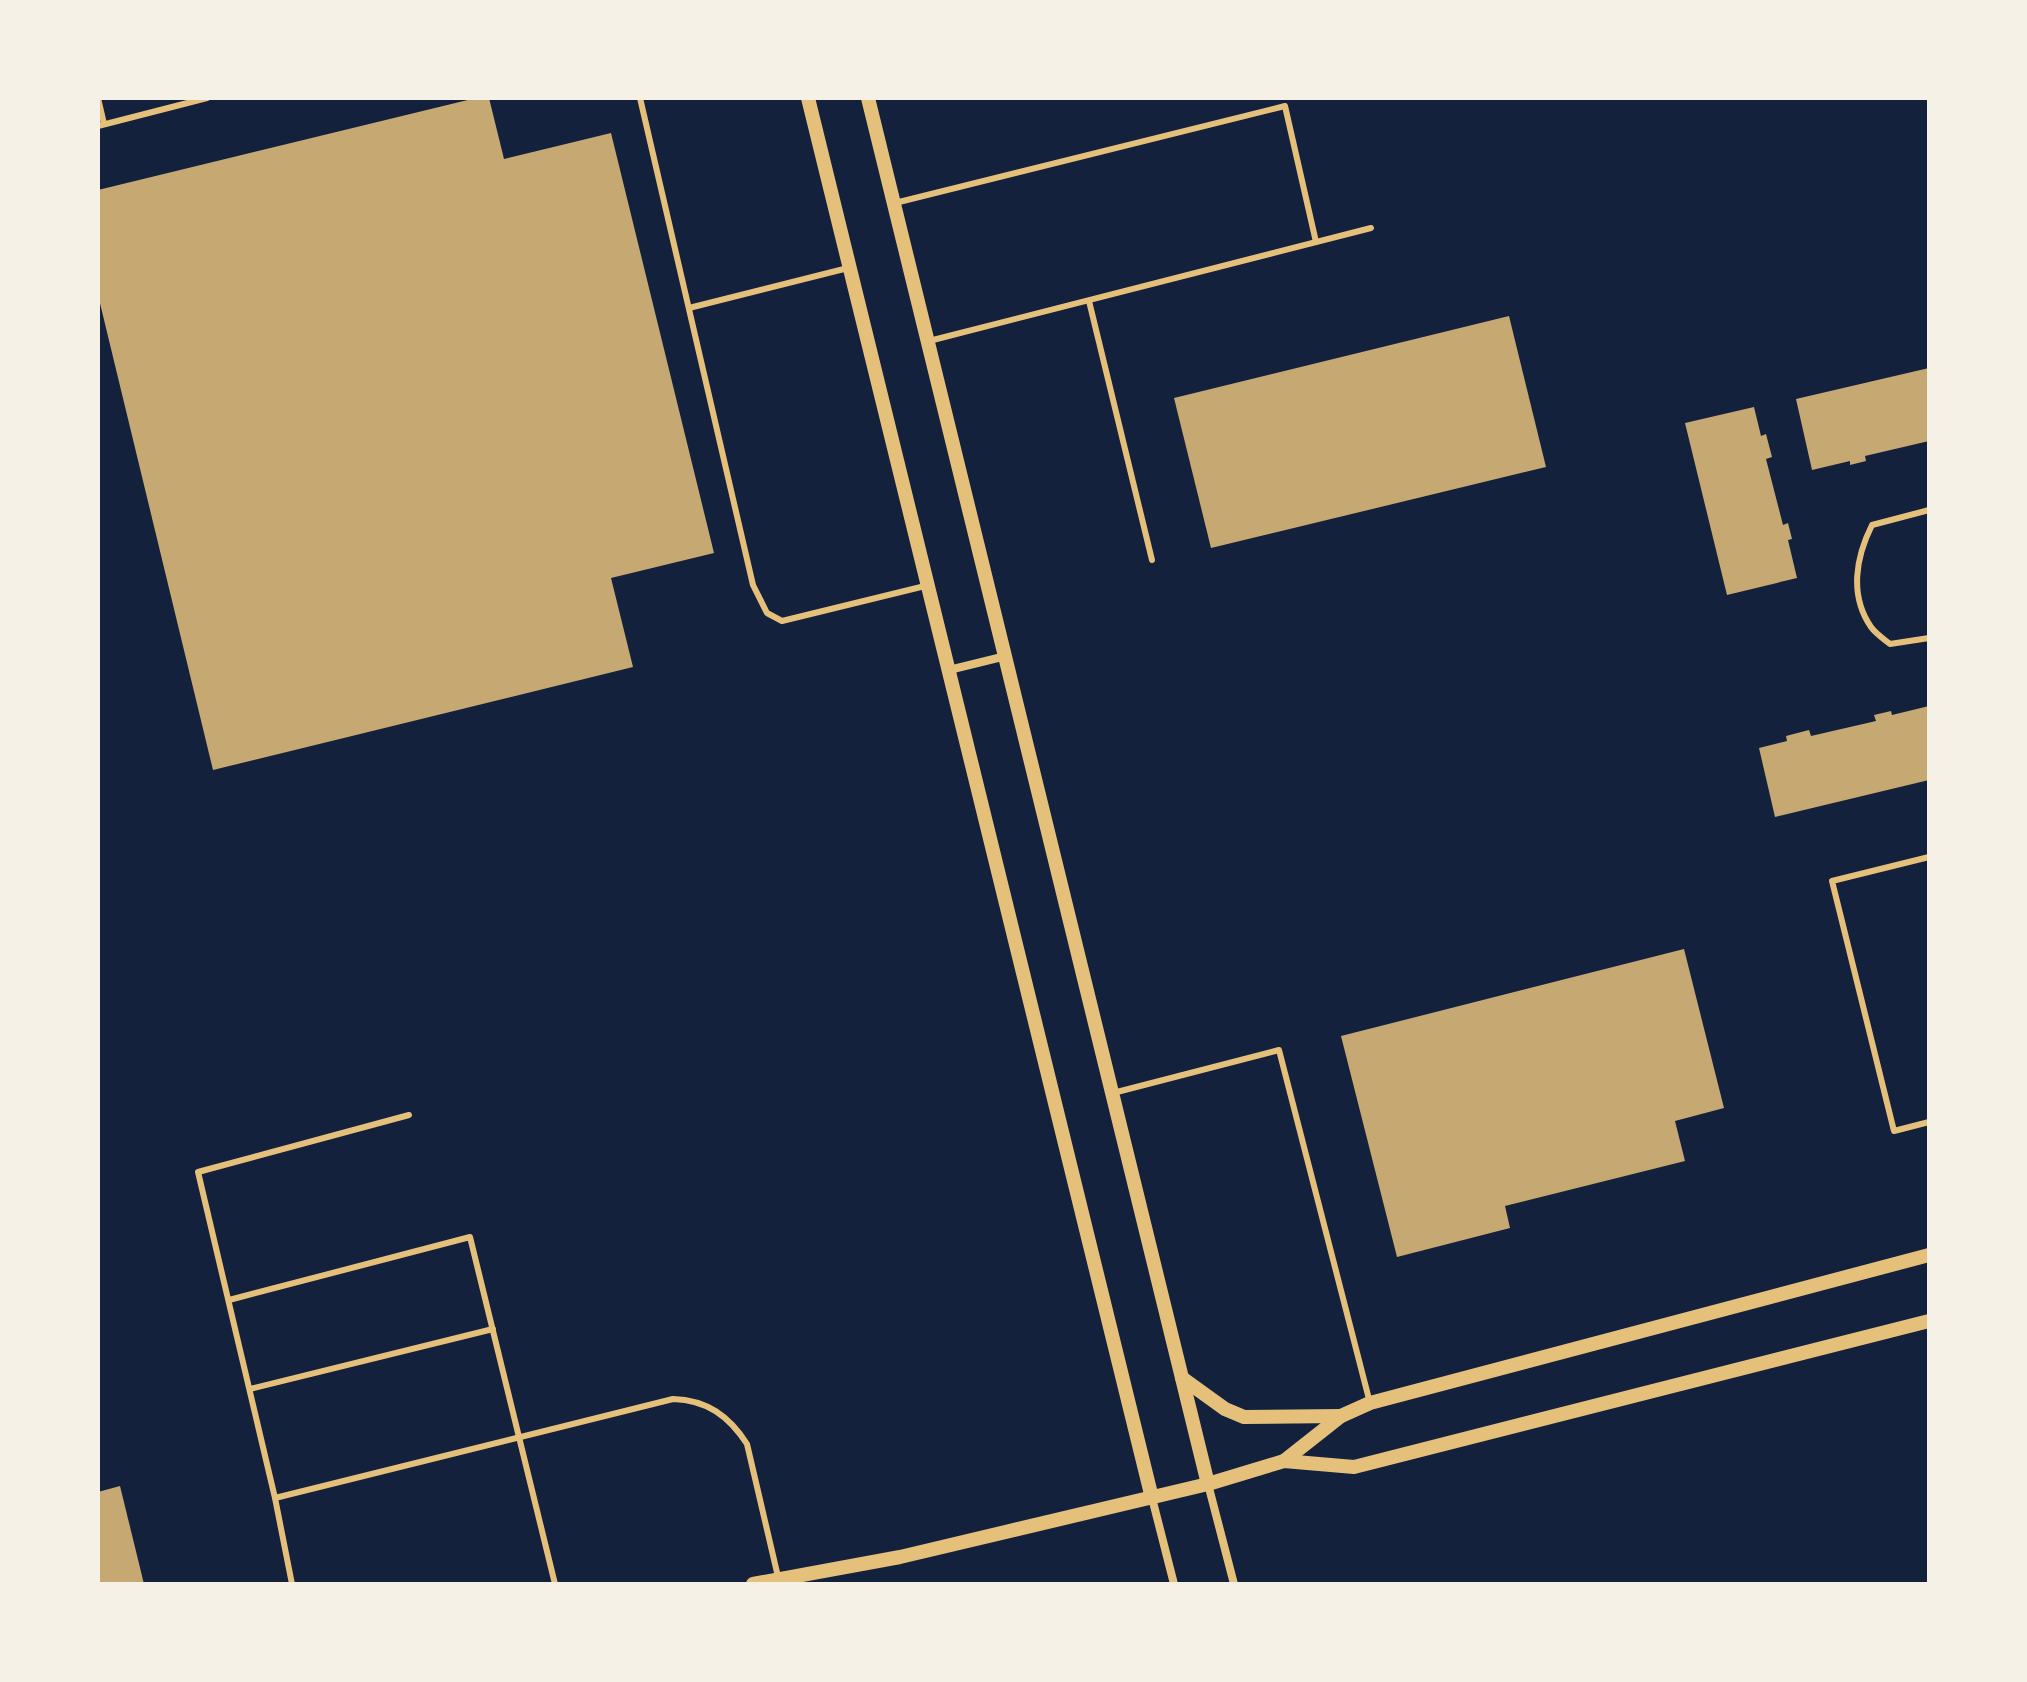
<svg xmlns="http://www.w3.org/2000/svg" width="2027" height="1682" font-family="'Noto Sans',sans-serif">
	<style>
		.building { fill: #c6a872 }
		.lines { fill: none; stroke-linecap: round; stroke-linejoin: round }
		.service { stroke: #e5c07b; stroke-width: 6 }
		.minor { stroke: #e5c07b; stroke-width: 8 }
		.tertiary { stroke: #e5c07b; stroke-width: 14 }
	</style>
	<rect width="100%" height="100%" fill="#14213d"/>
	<g class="building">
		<polygon points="476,98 489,98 504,159 611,133 714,553 611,578 633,667 213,770 98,295 98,190"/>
		<polygon points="1509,316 1546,467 1211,548 1174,398"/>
		<polygon points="1929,368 1929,441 1865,456 1866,461 1850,465 1850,461 1812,470 1796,399"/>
		<polygon points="1754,407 1761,436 1766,434 1772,457 1766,459 1783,525 1788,523 1792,539 1788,540 1797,578 1727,595 1685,423"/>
		<polygon points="1929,706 1929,780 1775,817 1759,748 1787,741 1786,736 1809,730 1811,736 1876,721 1874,715 1891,711 1892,715"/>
		<polygon points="1684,949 1724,1108 1675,1121 1685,1161 1505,1206 1510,1228 1397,1257 1341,1036"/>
		<polygon points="120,1486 144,1584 98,1584 98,1492"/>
	</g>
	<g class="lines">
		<g class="service">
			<polyline points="98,98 104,124"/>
			<polyline points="640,98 753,585 767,613 782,621 925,586"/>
			<polyline points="98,126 207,98"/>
			<polyline points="895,203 1285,106 1316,242"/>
			<polyline points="1089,301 1152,560"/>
			<polyline points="689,308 848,268"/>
			<polyline points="929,341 1371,228"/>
			<path d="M1929,510L1872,525C1856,557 1849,595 1871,627C1876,634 1884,639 1890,644L1929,638"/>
			<polyline points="1929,857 1832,881 1894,1131 1929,1122"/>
			<polyline points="1113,1093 1279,1050 1370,1403"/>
			<polyline points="229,1300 470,1237 555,1584"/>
			<polyline points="250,1389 493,1329"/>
			<path d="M275,1498L673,1399C707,1400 729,1416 747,1444L779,1581"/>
			<polyline points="292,1584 275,1498 198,1172 409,1115"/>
		</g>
		<g class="minor">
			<polyline points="949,670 1006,656"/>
			<polyline points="1208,1484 1234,1584"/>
			<polyline points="1152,1498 1174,1584"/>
		</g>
		<g class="tertiary">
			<polyline points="808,98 1152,1498"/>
			<polyline points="868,98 1208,1484"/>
			<polyline points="1182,1378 1225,1409 1244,1417 1341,1416"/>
			<polyline points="1284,1461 1341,1416 1370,1403 1929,1255"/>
			<polyline points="753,1584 900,1557 1208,1484 1284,1461 1354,1467 1929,1321"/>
		</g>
	</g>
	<rect width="2027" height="1682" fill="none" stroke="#f6f1e7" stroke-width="200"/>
</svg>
